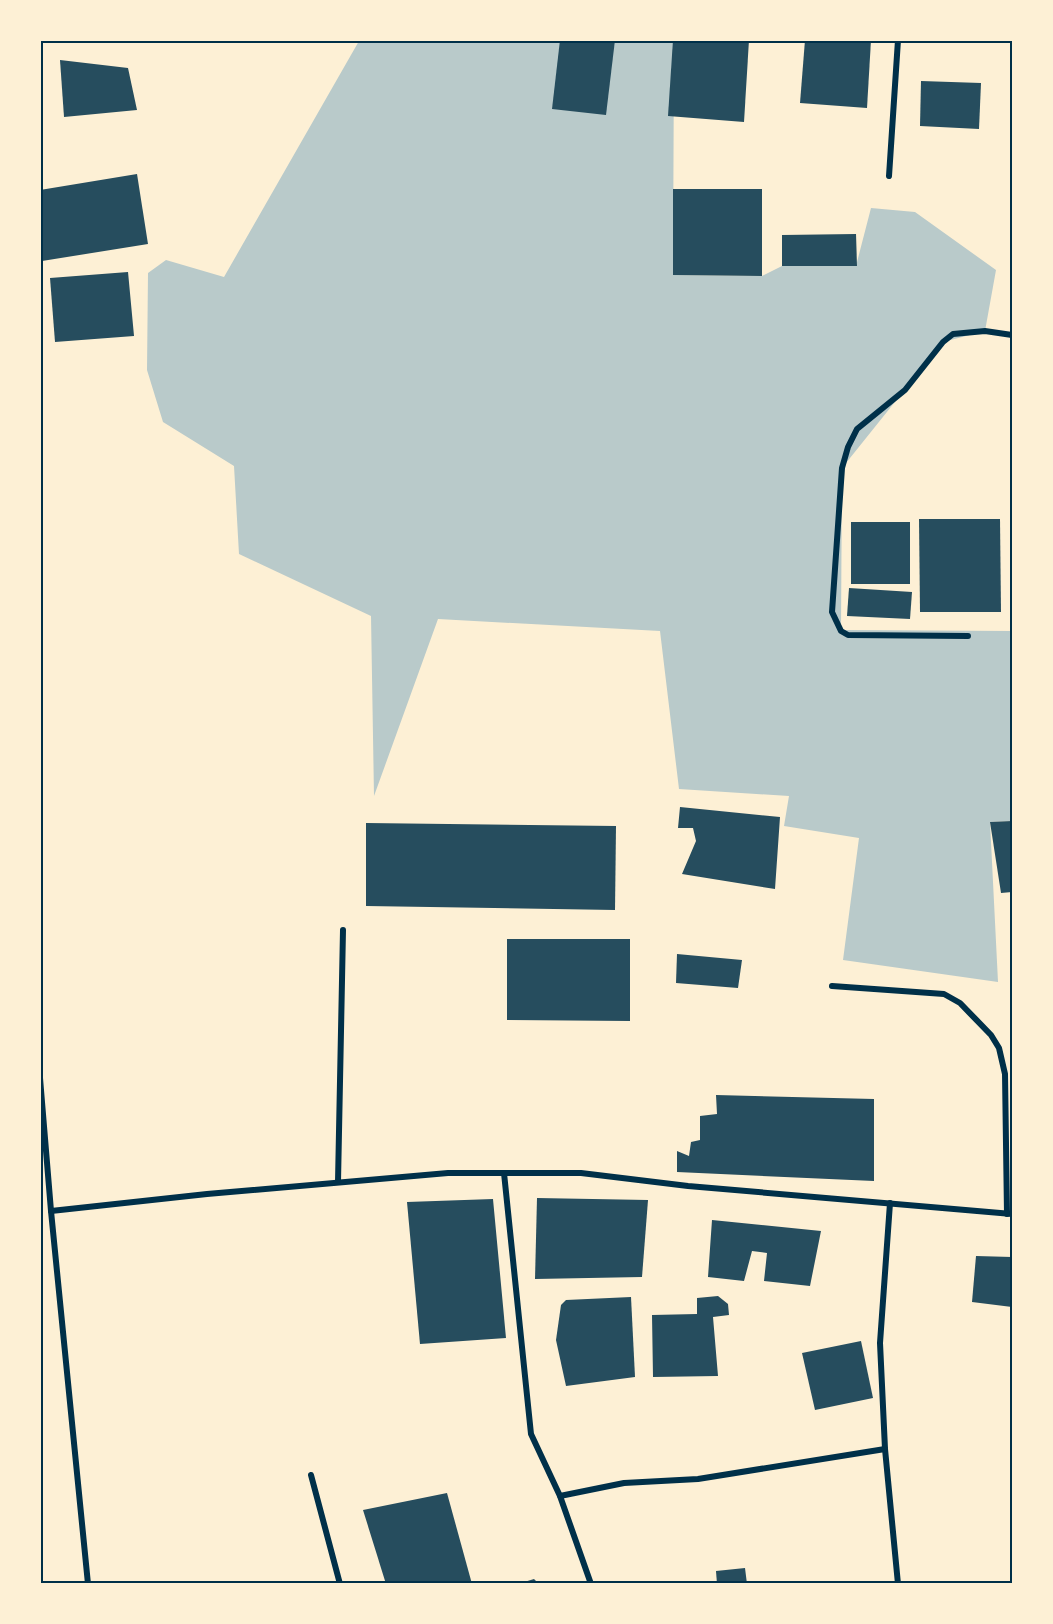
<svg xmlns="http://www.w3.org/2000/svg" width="1053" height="1624" font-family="'IBM Plex Serif',serif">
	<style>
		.green { fill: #b9caca }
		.building { fill: #264d5e }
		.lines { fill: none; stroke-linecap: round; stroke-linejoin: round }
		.minor { stroke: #003049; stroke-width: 6 }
		.neatline { fill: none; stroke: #003049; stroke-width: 2 }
	</style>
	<rect width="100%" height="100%" fill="#fdf0d5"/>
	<polygon class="green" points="359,41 674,41 673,275 762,276 782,266 856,266 871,208 915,212 996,270 985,331 943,342 842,468 841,630 1012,631 1012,821 990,822 998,982 843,960 859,838 784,826 789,796 679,789 660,631 438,619 374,796 371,616 239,554 234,466 163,422 147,370 148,273 166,260 224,277"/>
	<g class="building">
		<polygon points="560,40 615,40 606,115 552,109"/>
		<polygon points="673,40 749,40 744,122 668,116"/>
		<polygon points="805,40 871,40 867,108 800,103"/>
		<polygon points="60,60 128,68 137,110 64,117"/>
		<polygon points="921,81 981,83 979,129 920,126"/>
		<polygon points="137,174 148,244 42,261 40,190"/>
		<polygon points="673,189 762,189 762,276 673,275"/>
		<polygon points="856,234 857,266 782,266 782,235"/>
		<polygon points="128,272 134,336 55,342 50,278"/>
		<polygon points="919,519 1000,519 1001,612 920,612"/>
		<rect x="851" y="522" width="59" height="62"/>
		<polygon points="849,588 912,592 910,619 847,616"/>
		<polygon points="680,807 780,817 775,889 682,874 696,841 693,828 678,828"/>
		<polygon points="1012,821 1012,892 1001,893 990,822"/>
		<polygon points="366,823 616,826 615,910 366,906"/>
		<polygon points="507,939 630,939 630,1021 507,1020"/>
		<polygon points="677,954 742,960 738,988 676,983"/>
		<polygon points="716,1095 874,1099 874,1181 677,1172 677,1151 689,1156 691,1142 700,1140 700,1116 717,1114"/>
		<polygon points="537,1198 648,1200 642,1277 535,1279"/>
		<polygon points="493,1199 506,1338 420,1344 407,1202"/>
		<polygon points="712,1220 821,1231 810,1286 764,1281 767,1253 752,1251 744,1281 708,1277"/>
		<polygon points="976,1256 1012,1257 1012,1307 972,1302"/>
		<polygon points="718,1296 728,1304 729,1315 713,1317 718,1376 653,1377 652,1315 697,1314 697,1298"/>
		<polygon points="631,1297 635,1377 566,1386 556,1340 561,1305 566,1300"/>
		<polygon points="861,1341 873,1398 815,1410 802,1353"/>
		<polygon points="447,1493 472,1584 386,1584 363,1510"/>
		<polygon points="745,1568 747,1584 717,1584 716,1571"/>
		<polygon points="534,1579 539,1584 521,1584 521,1583"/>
	</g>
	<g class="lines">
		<g class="minor">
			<polyline points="889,176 898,40"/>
			<polyline points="968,636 848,635 841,631 832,612 842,468 848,447 857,429 905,390 943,342 953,334 985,331 1012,335"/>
			<polyline points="832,986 944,994 960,1003 991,1035 999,1048 1005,1074 1007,1214"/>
			<polyline points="40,1078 51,1211 88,1584"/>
			<polyline points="504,1173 531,1434 560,1496 591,1584"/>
			<polyline points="338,1182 343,930"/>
			<polyline points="890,1203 880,1343 885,1449 898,1584"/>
			<polyline points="51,1211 207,1194 448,1173 581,1173 688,1186 1012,1214"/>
			<polyline points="311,1475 340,1584"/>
			<polyline points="560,1496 624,1483 698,1479 885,1449"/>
		</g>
	</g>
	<rect width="1053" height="1624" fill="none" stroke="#fdf0d5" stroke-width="84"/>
	<rect x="42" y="42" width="969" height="1540" class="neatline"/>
</svg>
